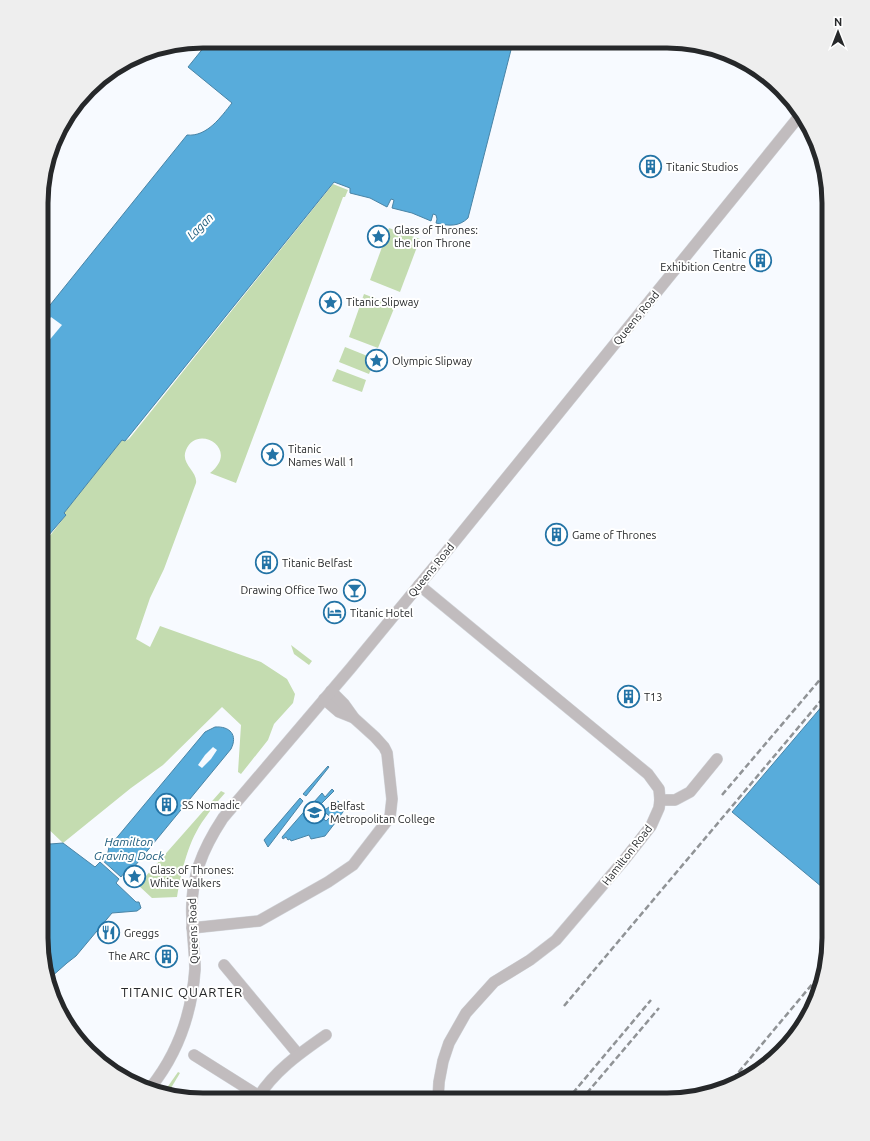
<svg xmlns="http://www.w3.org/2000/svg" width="870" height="1141" font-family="Ubuntu,sans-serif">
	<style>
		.green { fill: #c4dcb0 }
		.water { fill: #58acdb; stroke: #4984a6 }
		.pier { fill: #f7faff }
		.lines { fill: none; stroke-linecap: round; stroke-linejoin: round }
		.minor-casing { stroke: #d1d4d9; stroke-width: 12 }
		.minor { stroke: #c1bcbe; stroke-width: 11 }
		.rail { stroke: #909396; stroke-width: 2.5; stroke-dasharray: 6 3; stroke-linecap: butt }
		.labels { text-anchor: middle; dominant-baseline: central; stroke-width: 4; stroke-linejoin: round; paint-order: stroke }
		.poi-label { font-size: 11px; fill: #26282a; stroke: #fff; text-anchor: start }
		.street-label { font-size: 11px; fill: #26282a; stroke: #fff }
		.water-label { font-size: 12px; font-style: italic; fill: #1c5b7c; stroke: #fff }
		.quarter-label { font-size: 13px; letter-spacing: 1px; fill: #26282a; stroke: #fff }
		.rim { fill: none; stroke: #26282a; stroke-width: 5 }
	</style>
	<rect width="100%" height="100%" fill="#f7faff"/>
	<g class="green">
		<path d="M333,184L348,190L345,197H343L236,483L210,473C241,449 197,423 186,450C180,464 198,471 196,483L164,569L150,598L136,639L150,647L160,626L261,662L287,679L295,694L293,703L274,724L268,740L241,774L238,772L241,725L222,707L163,765L131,788L63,843L41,822L42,546L66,515L64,513L122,440L125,441L129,439Z"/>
		<polygon points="389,228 420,239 400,292 370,280"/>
		<polygon points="364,294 395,306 378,348 349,337"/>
		<polygon points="345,347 375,359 369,374 339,362"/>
		<polygon points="337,369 366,380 362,392 332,381"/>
		<polygon points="291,645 312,661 309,665 294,654"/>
		<path d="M221,791L225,793C218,801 211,809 205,818C188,841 182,869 177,897L152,898L138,885Z"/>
		<polygon points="178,1072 180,1073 168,1093 164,1092"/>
	</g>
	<g class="water">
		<path d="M209,41L513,42L468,218C459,227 448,226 436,223L437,219L436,215L433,214L431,221L412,213L392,208L394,200L391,199L387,207L370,198L350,193V188L334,182L125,441L122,440L64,513L66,515L42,543V315L187,135C207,137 221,117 232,103L188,67Z"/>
		<polygon points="829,698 829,879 822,887 732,812"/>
		<path d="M215,727C230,726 238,735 231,749L134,867L128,868L121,877L102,860L108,852L109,847L205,732Z"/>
		<polygon points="328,766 329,767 306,796 303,794"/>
		<polygon points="332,789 334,791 318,807 314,802 322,793 325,797"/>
		<polygon points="300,798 303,801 268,847 264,840"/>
		<polygon points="347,800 350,803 336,821 323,811 338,801 341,804"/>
		<polygon points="309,806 315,811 310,817 311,819 318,814 326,821 329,818 335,823 325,836 311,839 309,835 291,841 290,839 288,840 286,837 283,839 282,837"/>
		<polygon points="41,831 45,834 50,844 63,843 95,867 100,862 119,879 116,883 136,902 139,902 141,908 137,911 112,913 76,956 67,963 50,978 41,938"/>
	</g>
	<g class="pier">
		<polygon points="51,317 62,325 42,349 42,328"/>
		<polygon points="213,747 217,750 211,759 202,768 198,765 205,755"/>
	</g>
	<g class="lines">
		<defs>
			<g id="minor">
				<polyline points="419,585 648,774 659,789 660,800 659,808 651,826 625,859 556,940 530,960 494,982 466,1013 449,1043 443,1061 439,1082 438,1099"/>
				<polyline points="324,699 339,712 354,718"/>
				<polyline points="660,800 675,800 690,792 717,759"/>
				<polyline points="192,928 259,921 328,882 353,865 390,817 392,799 387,753 384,747 375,737 354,718 344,704 331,691"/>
				<polyline points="224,965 298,1054"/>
				<polyline points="194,1055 259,1096"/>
				<path d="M151,1087C178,1053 192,1012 195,969C195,952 192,935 192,917C190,879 202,850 223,818L350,669L434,567L801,114"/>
				<path d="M257,1099C273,1072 300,1053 326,1035"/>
			</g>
		</defs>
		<use href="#minor" class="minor-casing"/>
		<use href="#minor" class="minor"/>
		<g class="rail">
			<polyline points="722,795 829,669"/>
			<polyline points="564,1006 829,691"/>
			<polyline points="727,1086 824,970"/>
			<polyline points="567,1100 651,1000"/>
			<polyline points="581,1100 659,1008"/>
		</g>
	</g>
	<defs>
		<symbol id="building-ring" viewBox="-11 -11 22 22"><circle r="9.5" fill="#fff" stroke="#2474a6" stroke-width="1.5"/><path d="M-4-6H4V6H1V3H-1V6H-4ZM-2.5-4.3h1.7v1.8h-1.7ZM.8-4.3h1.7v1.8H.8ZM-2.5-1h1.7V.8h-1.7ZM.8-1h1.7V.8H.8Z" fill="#2474a6"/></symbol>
		<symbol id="sight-ring" viewBox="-11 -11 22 22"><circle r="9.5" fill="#fff" stroke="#2474a6" stroke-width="1.5"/><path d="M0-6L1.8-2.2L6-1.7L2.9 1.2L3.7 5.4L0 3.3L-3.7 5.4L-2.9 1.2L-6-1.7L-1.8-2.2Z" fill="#2474a6"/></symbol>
		<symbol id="bar-ring" viewBox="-11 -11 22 22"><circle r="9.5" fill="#fff" stroke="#2474a6" stroke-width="1.5"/><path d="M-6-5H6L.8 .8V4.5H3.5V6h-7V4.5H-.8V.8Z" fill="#2474a6"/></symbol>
		<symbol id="hotel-ring" viewBox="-11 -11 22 22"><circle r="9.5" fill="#fff" stroke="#2474a6" stroke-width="1.5"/><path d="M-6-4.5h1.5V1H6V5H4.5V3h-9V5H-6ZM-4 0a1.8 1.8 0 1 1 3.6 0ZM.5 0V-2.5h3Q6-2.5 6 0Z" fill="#2474a6"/></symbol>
		<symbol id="university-ring" viewBox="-11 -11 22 22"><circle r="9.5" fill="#fff" stroke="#2474a6" stroke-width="1.5"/><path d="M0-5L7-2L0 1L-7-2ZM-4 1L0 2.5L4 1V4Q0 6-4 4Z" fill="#2474a6"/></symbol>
		<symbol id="restaurant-ring" viewBox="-11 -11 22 22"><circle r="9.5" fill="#fff" stroke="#2474a6" stroke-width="1.5"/><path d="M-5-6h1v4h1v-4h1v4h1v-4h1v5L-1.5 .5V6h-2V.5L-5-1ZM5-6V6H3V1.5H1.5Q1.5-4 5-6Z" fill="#2474a6"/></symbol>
	</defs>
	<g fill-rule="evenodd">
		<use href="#building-ring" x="638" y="154" width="25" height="25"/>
		<use href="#sight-ring" x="366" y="224" width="25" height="25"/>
		<use href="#building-ring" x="748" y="248" width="25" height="25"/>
		<use href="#sight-ring" x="318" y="290" width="25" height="25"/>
		<use href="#sight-ring" x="364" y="348" width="25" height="25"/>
		<use href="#sight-ring" x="260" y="442" width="25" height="25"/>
		<use href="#building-ring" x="544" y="522" width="25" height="25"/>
		<use href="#building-ring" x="254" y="550" width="25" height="25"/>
		<use href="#bar-ring" x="342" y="578" width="25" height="25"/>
		<use href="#hotel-ring" x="322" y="600" width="25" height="25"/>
		<use href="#building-ring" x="616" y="684" width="25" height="25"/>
		<use href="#building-ring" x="154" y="792" width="25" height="25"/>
		<use href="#university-ring" x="302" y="800" width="25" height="25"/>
		<use href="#sight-ring" x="122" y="864" width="25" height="25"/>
		<use href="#restaurant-ring" x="96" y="920" width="25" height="25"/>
		<use href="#building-ring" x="154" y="944" width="25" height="25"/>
	</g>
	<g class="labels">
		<g class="poi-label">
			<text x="666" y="167">Titanic Studios</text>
			<text x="394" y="230">Glass of Thrones:<tspan x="394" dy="13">the Iron Throne</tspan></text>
			<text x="746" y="254" text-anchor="end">Titanic<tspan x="746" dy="13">Exhibition Centre</tspan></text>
			<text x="346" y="302">Titanic Slipway</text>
			<text x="392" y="361">Olympic Slipway</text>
			<text x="288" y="449">Titanic<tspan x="288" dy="13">Names Wall 1</tspan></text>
			<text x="572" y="535">Game of Thrones</text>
			<text x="282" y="563">Titanic Belfast</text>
			<text x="338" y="590" text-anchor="end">Drawing Office Two</text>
			<text x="350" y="613">Titanic Hotel</text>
			<text x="644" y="697">T13</text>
			<text x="182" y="805">SS Nomadic</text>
			<text x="330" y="806">Belfast<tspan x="330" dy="13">Metropolitan College</tspan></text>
			<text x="150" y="870">Glass of Thrones:<tspan x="150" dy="13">White Walkers</tspan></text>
			<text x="124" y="933">Greggs</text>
			<text x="150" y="956" text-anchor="end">The ARC</text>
		</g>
		<g class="street-label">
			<text transform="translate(636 318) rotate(-51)">Queens Road</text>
			<text transform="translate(431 570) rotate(-51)">Queens Road</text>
			<text transform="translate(627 855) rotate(-52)">Hamilton Road</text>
			<text transform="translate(193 931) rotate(-92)">Queens Road</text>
		</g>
		<g class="water-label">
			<text transform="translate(200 226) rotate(-45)">Lagan</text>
			<text x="129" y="841">Hamilton<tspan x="129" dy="14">Graving Dock</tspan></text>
		</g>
		<g class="quarter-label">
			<text x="182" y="992">TITANIC QUARTER</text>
		</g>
	</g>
	<path d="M0 0H870V1141H0ZM203 48H667A155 155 0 0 1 822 203V938A155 155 0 0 1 667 1093H203A155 155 0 0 1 48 938V203A155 155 0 0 1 203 48Z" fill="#eee" fill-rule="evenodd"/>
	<path class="rim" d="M203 48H667A155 155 0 0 1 822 203V938A155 155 0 0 1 667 1093H203A155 155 0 0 1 48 938V203A155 155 0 0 1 203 48Z"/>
	<g transform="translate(838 32)" stroke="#ffffff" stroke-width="3" paint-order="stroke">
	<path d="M0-3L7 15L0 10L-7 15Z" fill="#26282a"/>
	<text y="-6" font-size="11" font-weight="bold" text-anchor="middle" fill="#26282a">N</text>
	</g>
</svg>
